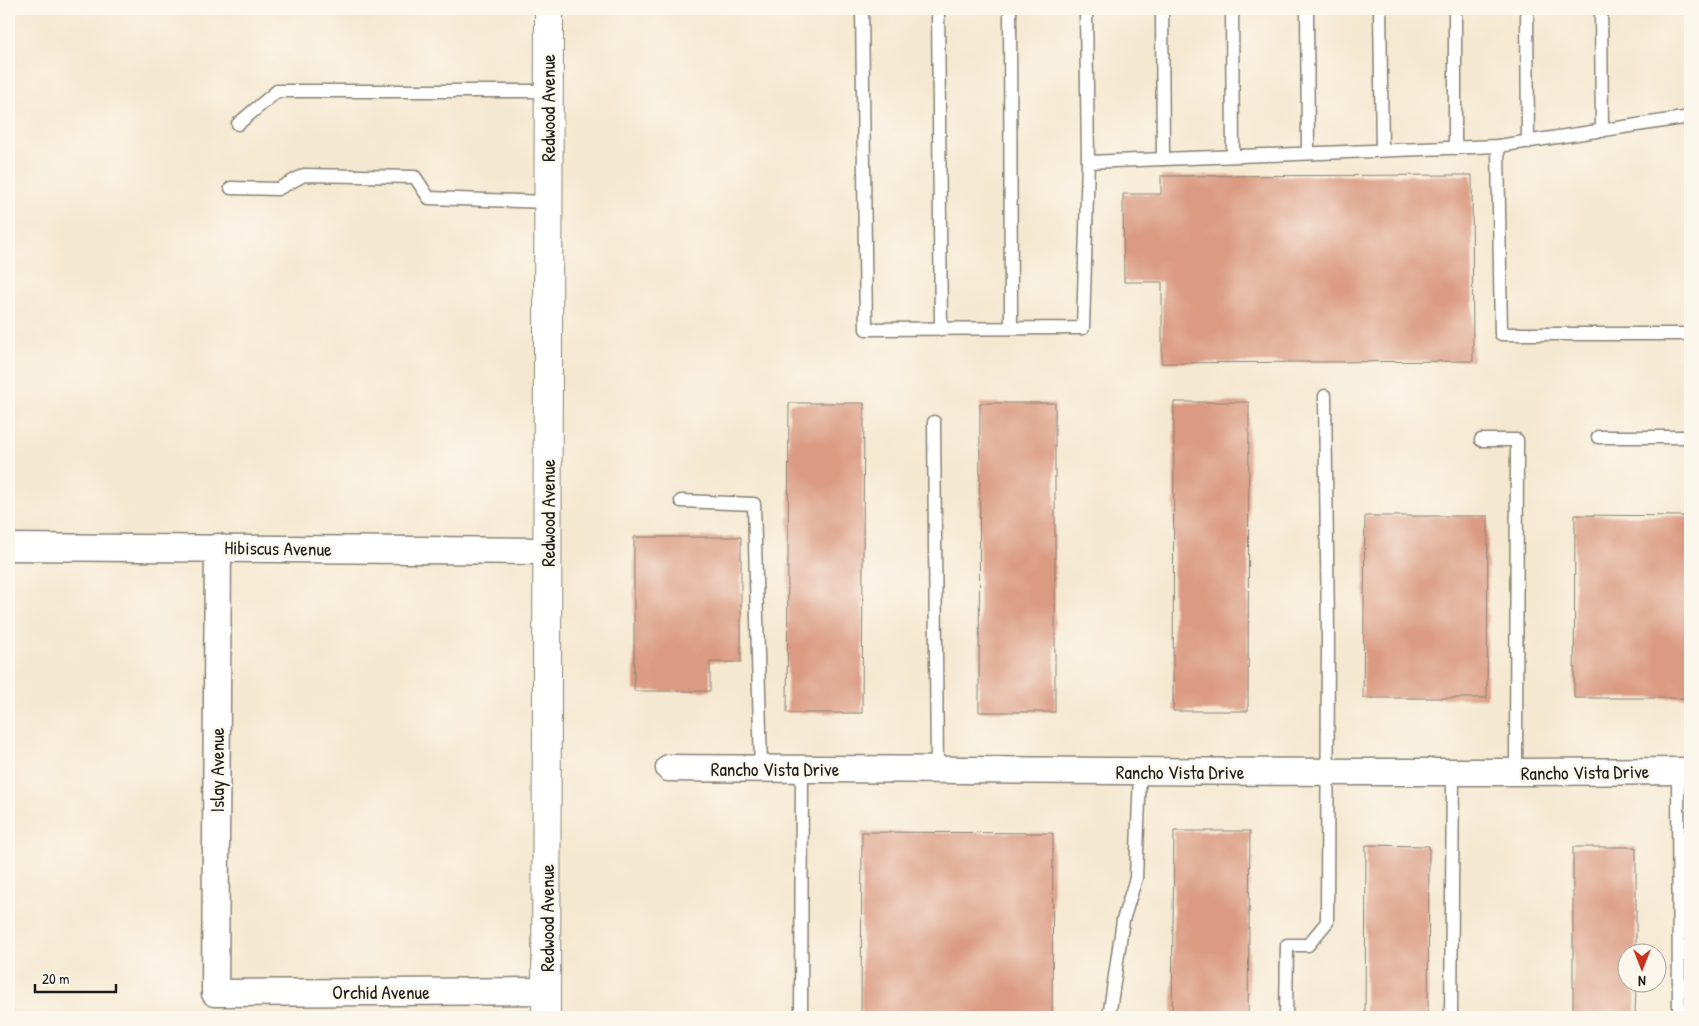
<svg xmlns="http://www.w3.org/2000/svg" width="1699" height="1026" font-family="'Patrick Hand',sans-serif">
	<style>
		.building { fill: #db9b83 }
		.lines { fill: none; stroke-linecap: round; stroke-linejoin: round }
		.lane-casing { stroke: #888276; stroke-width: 15 }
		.street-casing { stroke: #888276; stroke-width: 29 }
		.secondary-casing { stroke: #888276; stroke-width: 30 }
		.lane { stroke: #fff; stroke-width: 12 }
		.street { stroke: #fff; stroke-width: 26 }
		.secondary { stroke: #fff; stroke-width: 28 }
		.labels { text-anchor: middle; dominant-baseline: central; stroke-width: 5; stroke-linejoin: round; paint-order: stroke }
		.street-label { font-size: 19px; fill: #1c1c1c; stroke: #fbf7ec }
	</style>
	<rect width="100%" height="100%" fill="#fbf7ec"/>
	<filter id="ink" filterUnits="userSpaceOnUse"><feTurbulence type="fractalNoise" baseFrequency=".02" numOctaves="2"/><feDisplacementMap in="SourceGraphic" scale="10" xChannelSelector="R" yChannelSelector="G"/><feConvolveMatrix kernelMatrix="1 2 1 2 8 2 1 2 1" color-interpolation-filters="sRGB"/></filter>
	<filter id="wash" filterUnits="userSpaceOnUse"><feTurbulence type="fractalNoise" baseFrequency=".0096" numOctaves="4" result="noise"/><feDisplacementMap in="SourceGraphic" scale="20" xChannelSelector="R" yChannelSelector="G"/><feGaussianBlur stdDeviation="1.12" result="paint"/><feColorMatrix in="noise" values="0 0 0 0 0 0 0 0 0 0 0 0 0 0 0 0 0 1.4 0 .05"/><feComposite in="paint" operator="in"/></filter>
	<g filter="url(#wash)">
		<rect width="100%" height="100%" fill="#f5e8d0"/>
		<g id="blocks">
			<g class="building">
				<polygon points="1472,175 1473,361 1162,363 1162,282 1124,282 1123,194 1161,194 1161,176"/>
				<polygon points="1174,402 1249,402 1248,711 1173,711"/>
				<polygon points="789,403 864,403 862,713 787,713"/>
				<polygon points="980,403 1055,403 1055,712 979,712"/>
				<polygon points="1575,515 1690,516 1690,698 1574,698"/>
				<polygon points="1365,516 1488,516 1487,698 1363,698"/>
				<polygon points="634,537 741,537 741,662 710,662 710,691 634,691"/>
				<polygon points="1174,831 1250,831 1248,1017 1172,1017"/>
				<polygon points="862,832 1053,833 1052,1017 861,1017"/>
				<polygon points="1366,845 1429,846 1428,1017 1365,1017"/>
				<polygon points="1573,847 1636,847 1636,954 1626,954 1626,984 1636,984 1635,1017 1573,1017"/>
			</g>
		</g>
	</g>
	<g filter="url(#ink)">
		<use href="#blocks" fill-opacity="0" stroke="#888276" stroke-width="1"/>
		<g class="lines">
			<defs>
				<g id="lane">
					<polyline points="862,9 866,329 1083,328 1088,162 1498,146 1690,117"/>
					<polyline points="938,9 941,329"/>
					<polyline points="1010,9 1011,328"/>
					<polyline points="1086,9 1088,162"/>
					<polyline points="1162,9 1163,159"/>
					<polyline points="1232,9 1233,156"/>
					<polyline points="1307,9 1308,153"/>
					<polyline points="1380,9 1382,150"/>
					<polyline points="1455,9 1455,148"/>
					<polyline points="1527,9 1528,142"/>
					<polyline points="1601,9 1602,131"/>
					<polyline points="238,124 277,91 549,91"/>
					<polyline points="1498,146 1501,334 1690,334"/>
					<polyline points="231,188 278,189 304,175 415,177 429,198 548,202"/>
					<polyline points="934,422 937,769"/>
					<polyline points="1598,437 1690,437"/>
					<polyline points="1481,440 1517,440 1516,773"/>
					<polyline points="681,501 754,504 761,769"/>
					<polyline points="1678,771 1679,1017"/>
					<polyline points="801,1017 802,769"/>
					<polyline points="1109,1017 1123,920 1136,878 1140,773"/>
					<polyline points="1286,1017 1287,945 1308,945 1327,922 1328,631 1325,396"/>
					<polyline points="1451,1017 1453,773"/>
				</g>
				<g id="street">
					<polyline points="9,547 547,551"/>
					<polyline points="218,547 215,993 546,991"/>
					<path d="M669,768C1010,770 1350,774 1690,771"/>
				</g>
				<polyline id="secondary" points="546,1017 549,9"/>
			</defs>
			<use href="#lane" class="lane-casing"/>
			<use href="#street" class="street-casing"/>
			<use href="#secondary" class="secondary-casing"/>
			<use href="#lane" class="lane"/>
			<use href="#street" class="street"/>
			<use href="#secondary" class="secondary"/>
		</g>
	</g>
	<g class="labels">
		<g class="street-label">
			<text transform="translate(548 108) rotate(-90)">Redwood Avenue</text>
			<text transform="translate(548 513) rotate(-90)">Redwood Avenue</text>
			<text transform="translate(278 548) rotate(1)">Hibiscus Avenue</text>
			<text x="775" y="769">Rancho Vista Drive</text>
			<text transform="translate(217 770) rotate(-90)">Islay Avenue</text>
			<text x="1180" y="772">Rancho Vista Drive</text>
			<text transform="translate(1585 772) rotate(-1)">Rancho Vista Drive</text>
			<text transform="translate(547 918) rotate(-90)">Redwood Avenue</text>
			<text x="381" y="992">Orchid Avenue</text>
		</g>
	</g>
	<rect width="1699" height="1026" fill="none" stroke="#fbf7ec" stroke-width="30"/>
	<g transform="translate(1642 968) rotate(180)"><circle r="24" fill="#fbf7ec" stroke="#a29f99"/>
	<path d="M0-4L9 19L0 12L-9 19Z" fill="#c8321e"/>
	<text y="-8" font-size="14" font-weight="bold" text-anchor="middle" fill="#1c1c1c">N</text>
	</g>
	<path d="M35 984v8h81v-8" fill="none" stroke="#1c1c1c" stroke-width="2.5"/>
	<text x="42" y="984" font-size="15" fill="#1c1c1c" stroke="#fbf7ec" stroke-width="4" paint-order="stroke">20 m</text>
</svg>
